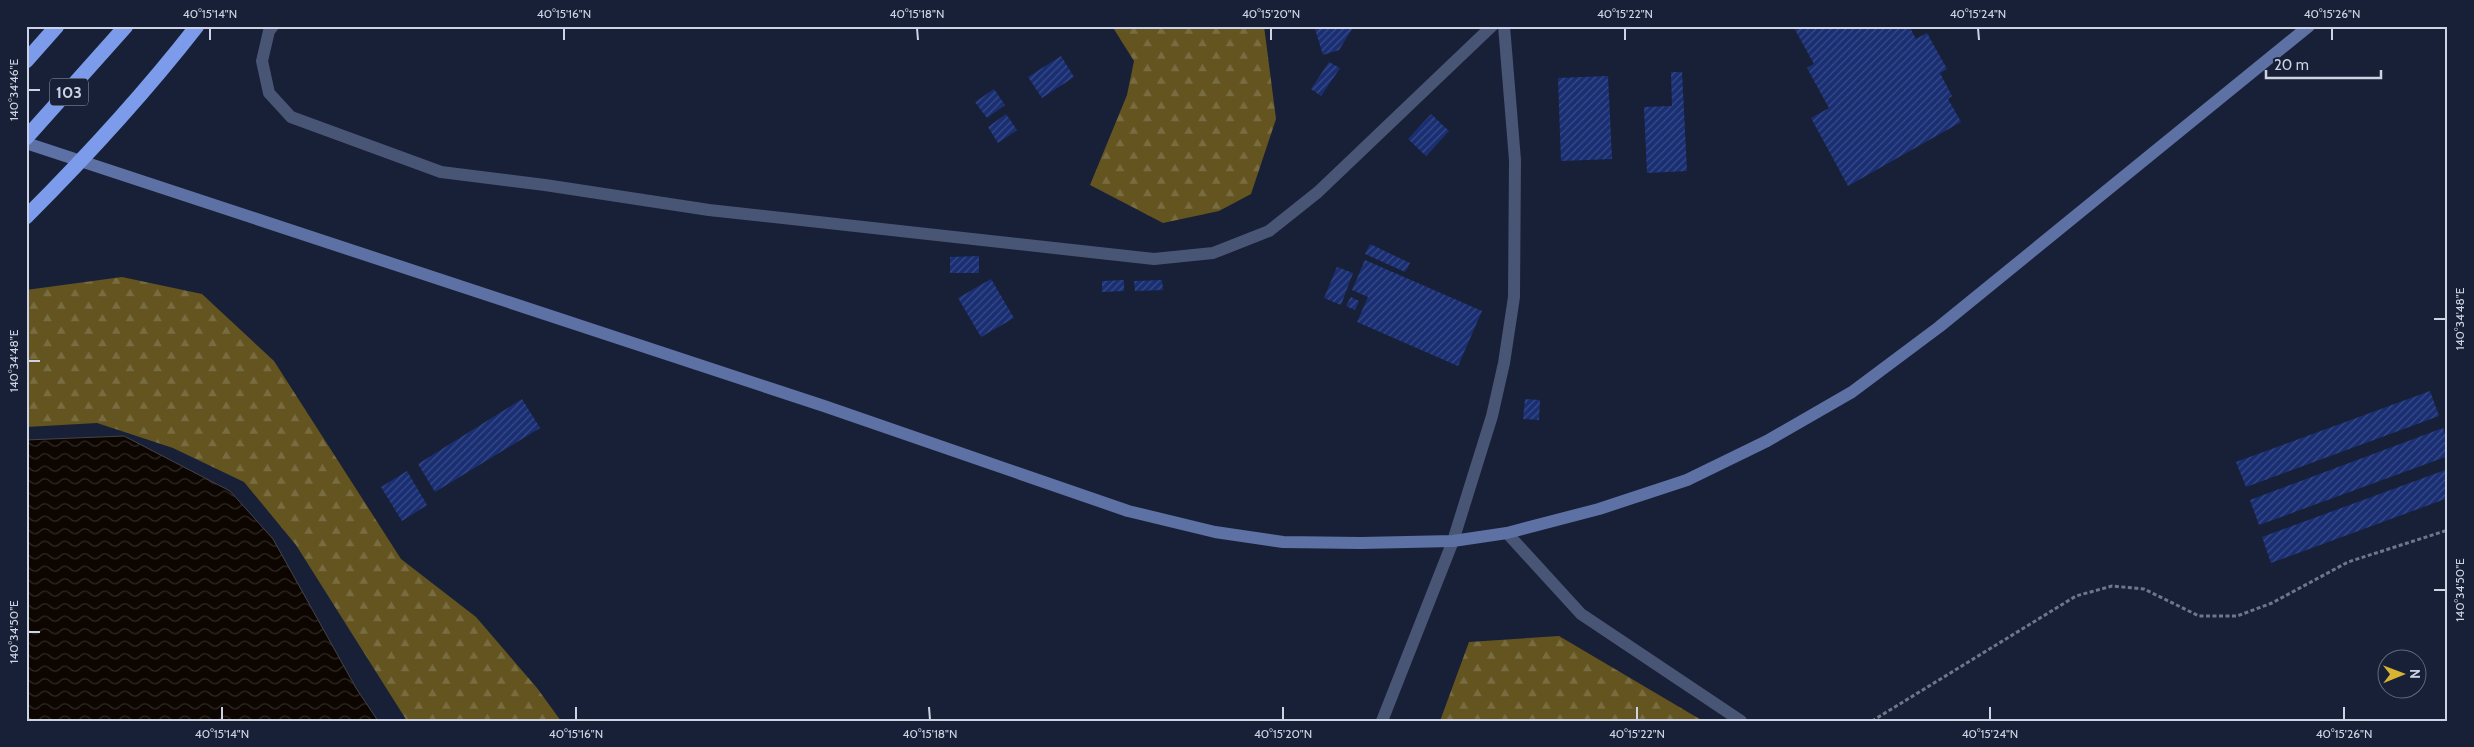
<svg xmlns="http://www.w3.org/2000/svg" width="2474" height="747" font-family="Cabin,sans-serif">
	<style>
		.forest { fill: url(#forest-firs) }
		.water { fill: url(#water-waves); stroke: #474344 }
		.building { fill: url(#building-hatch) }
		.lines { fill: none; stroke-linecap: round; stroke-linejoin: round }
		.path { stroke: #6f7689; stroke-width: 3; stroke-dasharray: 4 2.5; stroke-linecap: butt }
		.street { stroke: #485574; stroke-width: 12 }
		.secondary { stroke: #5d71a4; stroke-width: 12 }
		.highway { stroke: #7c9bea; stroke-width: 15 }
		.ticks { fill: none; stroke: #cdd3e2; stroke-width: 2 }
		.labels { text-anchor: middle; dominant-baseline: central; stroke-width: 4; stroke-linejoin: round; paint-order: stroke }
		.shield { fill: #172036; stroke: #969dae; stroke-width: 1 }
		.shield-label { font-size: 16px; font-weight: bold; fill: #cdd3e2 }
		.neatline { fill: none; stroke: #cdd3e2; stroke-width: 2 }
		.ticks-label { font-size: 12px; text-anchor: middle; fill: #cdd3e2 }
	</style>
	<defs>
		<pattern id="forest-firs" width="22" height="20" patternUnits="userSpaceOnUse" patternTransform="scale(1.25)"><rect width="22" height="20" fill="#635420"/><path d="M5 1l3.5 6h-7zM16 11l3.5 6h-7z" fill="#786c40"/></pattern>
		<pattern id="water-waves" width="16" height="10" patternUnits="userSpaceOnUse" patternTransform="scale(1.25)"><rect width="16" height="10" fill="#0d0500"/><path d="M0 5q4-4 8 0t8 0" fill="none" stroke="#2f2925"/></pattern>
		<pattern id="building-hatch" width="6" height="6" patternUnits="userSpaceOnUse" patternTransform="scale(1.25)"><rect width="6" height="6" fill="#1a2f73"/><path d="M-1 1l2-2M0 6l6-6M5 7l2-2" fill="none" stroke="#3a4c87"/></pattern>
	</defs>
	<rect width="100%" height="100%" fill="#172036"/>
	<g class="forest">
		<polygon points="1112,26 1264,26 1276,119 1251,194 1219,211 1163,223 1090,185 1127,95 1134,61"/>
		<polygon points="122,277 202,294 274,361 401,559 476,617 537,688 561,721 407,721 296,545 244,482 173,448 97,423 26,427 26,290"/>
		<polygon points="1559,636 1703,721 1440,721 1469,642"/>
	</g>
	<polygon class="water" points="124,436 230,491 273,539 356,688 378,721 26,721 26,440"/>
	<g class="building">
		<polygon points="1314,26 1354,26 1339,50 1323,55"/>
		<polygon points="1793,26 1909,26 1916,39 1927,33 1947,69 1940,73 1952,96 1948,99 1961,122 1848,186 1811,118 1829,108 1807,68 1814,64"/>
		<polygon points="1061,56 1074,77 1042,98 1028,77"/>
		<polygon points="1329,62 1340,68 1321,96 1311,89"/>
		<polygon points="1671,72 1682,72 1687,171 1647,173 1644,107 1672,106"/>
		<polygon points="1608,76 1612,159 1561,161 1558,78"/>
		<polygon points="994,89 1005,105 987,118 975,102"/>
		<polygon points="1006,114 1017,130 998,143 988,127"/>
		<polygon points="1431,114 1449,131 1426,156 1408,139"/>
		<polygon points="1370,244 1410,263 1405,272 1365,254"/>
		<polygon points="979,256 979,273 950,273 950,257"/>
		<polygon points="1365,260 1482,311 1458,366 1357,322 1368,297 1352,290"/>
		<polygon points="1337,267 1353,273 1341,305 1324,298"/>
		<polygon points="991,279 1014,318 981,337 958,298"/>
		<polygon points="1124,280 1124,291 1102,292 1102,281"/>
		<polygon points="1162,280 1163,290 1135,291 1134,281"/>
		<polygon points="1351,297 1359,301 1355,310 1346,306"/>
		<polygon points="2430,391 2439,416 2246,487 2236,462"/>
		<polygon points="522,399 540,428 435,492 418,464"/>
		<polygon points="1525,399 1540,400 1539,420 1523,419"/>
		<polygon points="2443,428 2448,441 2448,456 2259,525 2250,500"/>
		<polygon points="2448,469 2448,498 2271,563 2262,537"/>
		<polygon points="407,471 427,505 402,521 381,487"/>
	</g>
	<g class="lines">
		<polyline class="path" points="1872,721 2076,596 2112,586 2144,589 2199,616 2237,616 2272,603 2348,562 2448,530"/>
		<g class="street">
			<polyline points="273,26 269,31 262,61 269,93 291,117 441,172 545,185 709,210 1154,259 1213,253 1269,231 1318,192 1492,26"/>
			<polyline points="1507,533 1581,614 1741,721"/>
			<polyline points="1382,721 1453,541 1492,416 1504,363 1514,297 1515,160 1504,26"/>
		</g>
		<polyline class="secondary" points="26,143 824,406 1128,511 1215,532 1283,542 1361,543 1453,541 1507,533 1599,509 1687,480 1767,441 1852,392 1939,327 2309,26"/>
		<g class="highway">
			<polyline points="26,61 57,26"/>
			<polyline points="26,138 126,26"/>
			<path d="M26,217C87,156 144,94 197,26"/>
		</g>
	</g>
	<path class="ticks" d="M210,28V40M564,28V40M917,28L918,40M1271,28V40M1625,28V40M1978,28L1979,40M2332,28V40M28,90H40M2434,319H2446M28,361H40M2434,590H2446M28,632H40M222,707V720M576,707V720M929,707L930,720M1283,707V720M1637,707V720M1990,707V720M2344,707V720"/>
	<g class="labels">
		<rect class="shield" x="50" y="78.5" width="38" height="27" rx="4"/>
		<g class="shield-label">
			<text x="69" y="92">103</text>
		</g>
	</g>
	<rect width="2474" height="747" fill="none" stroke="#172036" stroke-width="55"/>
	<g transform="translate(2402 674) rotate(89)"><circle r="24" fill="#172036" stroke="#60687b"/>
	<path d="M0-4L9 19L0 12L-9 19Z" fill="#d8b434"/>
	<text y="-8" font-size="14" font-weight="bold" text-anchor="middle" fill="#cdd3e2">N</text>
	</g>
	<path d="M2266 70v8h115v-8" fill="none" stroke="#cdd3e2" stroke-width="2.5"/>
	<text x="2274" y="70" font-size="15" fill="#cdd3e2" stroke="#172036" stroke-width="4" paint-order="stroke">20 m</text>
	<rect x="28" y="28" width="2418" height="692" class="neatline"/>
	<g class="ticks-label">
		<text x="210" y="18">40°15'14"N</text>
		<text x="564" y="18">40°15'16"N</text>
		<text x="917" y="18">40°15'18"N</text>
		<text x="1271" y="18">40°15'20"N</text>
		<text x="1625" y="18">40°15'22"N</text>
		<text x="1978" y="18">40°15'24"N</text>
		<text x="2332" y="18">40°15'26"N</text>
		<text transform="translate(14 90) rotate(-90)" y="4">140°34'46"E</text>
		<text transform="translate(2460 319) rotate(-90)" y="4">140°34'48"E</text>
		<text transform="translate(14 361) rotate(-90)" y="4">140°34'48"E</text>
		<text transform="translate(2460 590) rotate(-90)" y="4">140°34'50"E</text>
		<text transform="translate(14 632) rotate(-90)" y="4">140°34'50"E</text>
		<text x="222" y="738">40°15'14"N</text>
		<text x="576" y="738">40°15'16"N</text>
		<text x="930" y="738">40°15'18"N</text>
		<text x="1283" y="738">40°15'20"N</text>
		<text x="1637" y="738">40°15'22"N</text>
		<text x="1990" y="738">40°15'24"N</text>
		<text x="2344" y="738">40°15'26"N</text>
	</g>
</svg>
